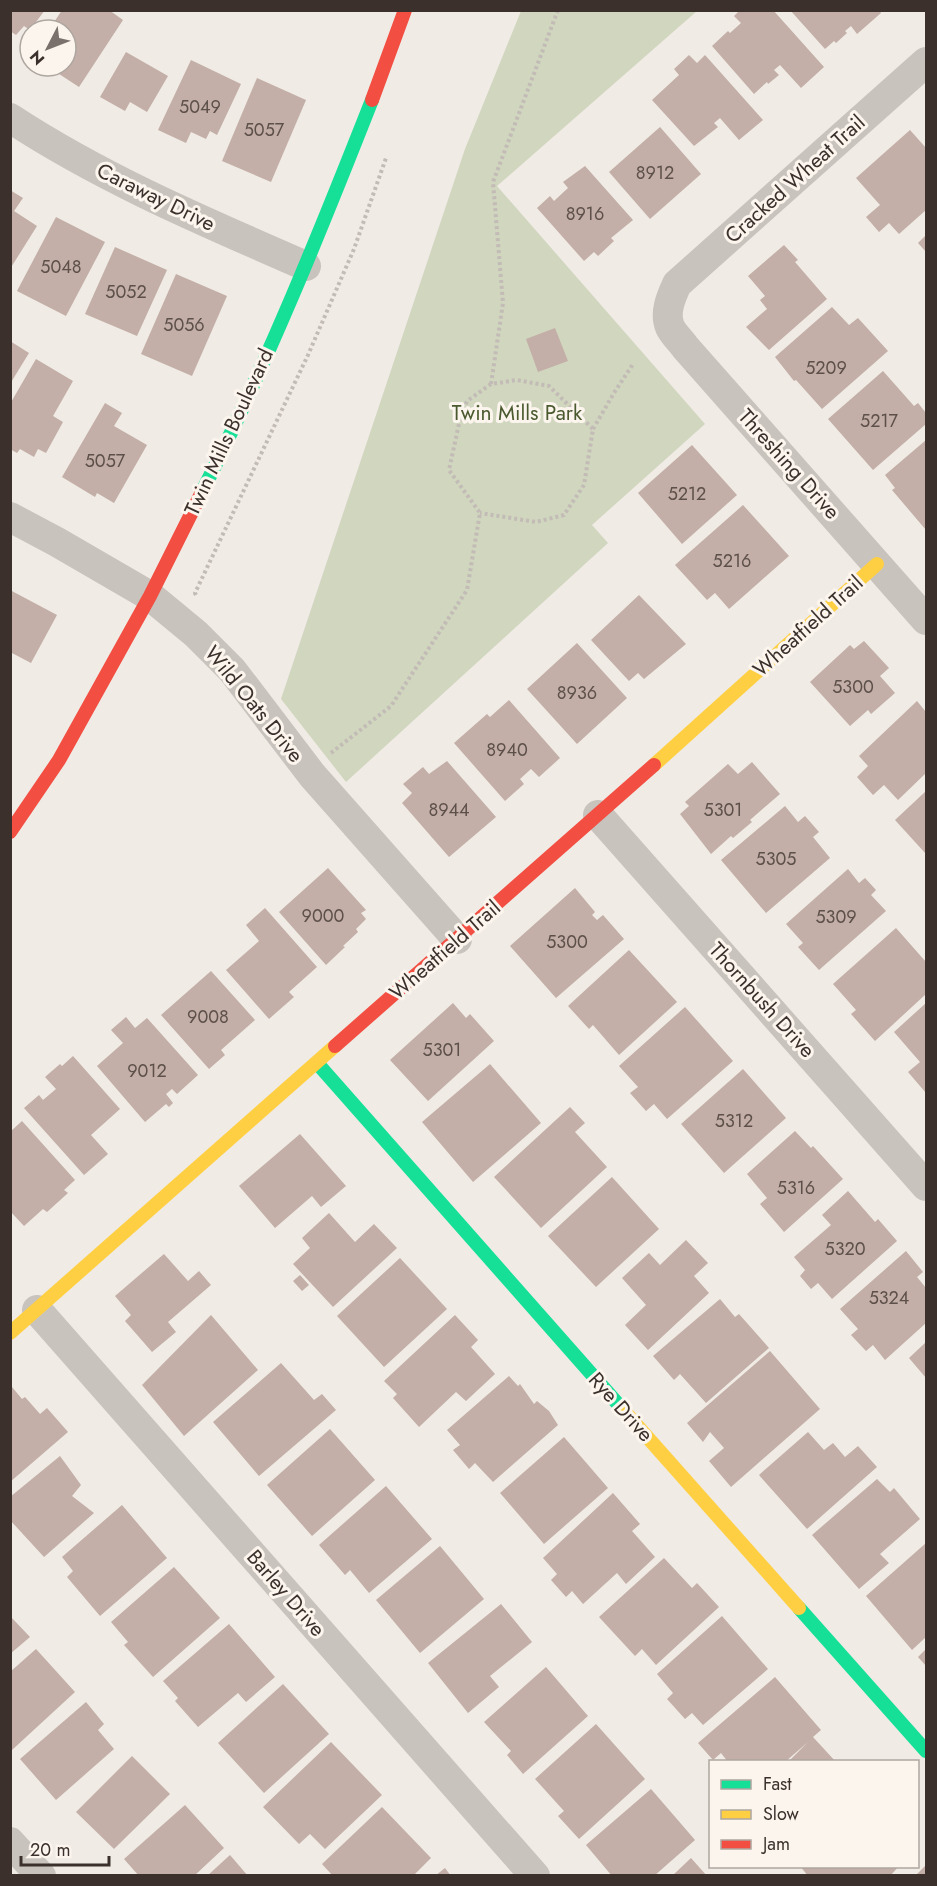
<svg xmlns="http://www.w3.org/2000/svg" width="937" height="1886" font-family="Jost,sans-serif">
	<style>
		.green { fill: #d1d6bf }
		.building { fill: #c3afa7 }
		.lines { fill: none; stroke-linecap: round; stroke-linejoin: round }
		.path { stroke: #c2bbb6; stroke-width: 4; stroke-dasharray: 3 3; stroke-linecap: butt }
		.street { stroke: #c9c3be; stroke-width: 30 }
		.fast { stroke: #16e098; stroke-width: 14 }
		.slow { stroke: #ffcf43; stroke-width: 14 }
		.jam { stroke: #f24e42; stroke-width: 14 }
		.labels { text-anchor: middle; dominant-baseline: central; stroke-width: 6; stroke-linejoin: round; paint-order: stroke }
		.number-label { font-size: 18px; fill: #5d504a }
		.street-label { font-size: 21px; fill: #3b302b; stroke: #fbf5ee }
		.park-label { font-size: 21px; fill: #4a5a2e; stroke: #fbf5ee }
	</style>
	<rect width="100%" height="100%" fill="#f0ebe5"/>
	<polygon class="green" points="521,11 697,11 497,186 705,424 592,525 608,543 346,782 281,699 465,149"/>
	<g class="building">
		<polygon points="10,10 45,10 30,30 24,26 16,35 10,31"/>
		<polygon points="62,10 109,10 123,20 79,87 53,70 55,66 66,66 66,30 49,30"/>
		<polygon points="740,10 773,10 824,67 801,88 780,65 774,70 779,75 768,84 767,82 754,94 712,46 728,31 730,33 741,23 734,16"/>
		<polygon points="790,10 879,10 881,13 857,34 851,26 845,31 847,33 836,43 834,41 825,49"/>
		<polygon points="126,52 168,76 147,112 130,102 125,111 100,97"/>
		<polygon points="689,55 697,63 705,55 763,120 739,140 720,118 714,123 718,127 694,146 652,100 679,75 674,69"/>
		<polygon points="191,60 241,84 217,135 210,131 206,139 191,132 186,143 158,130"/>
		<polygon points="257,78 306,100 271,182 222,161"/>
		<polygon points="660,127 701,174 650,219 609,172"/>
		<polygon points="910,130 926,148 926,210 899,234 889,223 879,232 866,217 880,205 856,178"/>
		<polygon points="585,166 633,220 611,238 614,241 598,256 594,252 584,261 537,208 550,196 554,201 568,188 563,182"/>
		<polygon points="10,190 23,198 14,211 37,226 10,269"/>
		<polygon points="56,217 105,242 66,316 17,291"/>
		<polygon points="926,235 926,252 918,243"/>
		<polygon points="784,245 798,260 795,262 827,299 769,350 746,327 767,309 760,300 765,296 748,276"/>
		<polygon points="115,247 167,270 137,336 85,314"/>
		<polygon points="176,274 227,296 192,376 141,354"/>
		<polygon points="832,307 849,325 858,318 888,351 822,409 796,380 794,381 775,357"/>
		<polygon points="555,328 568,361 538,372 526,339"/>
		<polygon points="10,341 29,353 10,384"/>
		<polygon points="36,359 73,381 53,416 63,422 46,453 38,449 34,457 20,449 17,453 10,449 10,404"/>
		<polygon points="883,371 914,406 918,403 926,413 926,424 873,470 828,419"/>
		<polygon points="105,403 122,413 114,426 147,445 114,503 97,493 95,497 62,477"/>
		<polygon points="926,440 926,530 892,490 895,488 885,475"/>
		<polygon points="692,445 737,495 682,544 638,493"/>
		<polygon points="743,505 789,556 729,609 715,593 707,600 675,565"/>
		<polygon points="10,590 57,615 31,663 10,652"/>
		<polygon points="639,595 686,644 644,679 638,673 629,681 591,640"/>
		<polygon points="864,641 889,668 880,676 895,693 871,714 868,710 850,726 810,682 850,645 854,649"/>
		<polygon points="577,643 627,698 577,744 527,689"/>
		<polygon points="509,700 560,758 539,777 531,769 520,779 524,784 505,801 454,743 487,714 490,717"/>
		<polygon points="917,701 926,712 926,773 898,800 884,785 873,795 857,777 868,766 859,756"/>
		<polygon points="447,761 496,817 449,857 402,803 412,793 403,784 423,767 429,774"/>
		<polygon points="752,762 780,794 750,820 752,822 733,838 731,836 711,854 680,814 689,806 685,802 728,764 738,774"/>
		<polygon points="926,791 926,854 895,820"/>
		<polygon points="785,806 798,822 805,816 819,832 813,837 830,858 766,913 721,860"/>
		<polygon points="328,868 366,910 361,913 366,919 356,929 358,932 343,946 345,947 326,965 279,912"/>
		<polygon points="848,869 859,883 865,878 876,890 871,895 886,911 819,970 798,947 803,943 786,924"/>
		<polygon points="575,888 595,912 592,915 597,920 603,915 624,939 556,998 510,946"/>
		<polygon points="265,908 317,967 289,992 294,997 269,1019 226,970 259,941 246,925"/>
		<polygon points="896,928 926,962 926,994 875,1041 851,1014 856,1010 833,984"/>
		<polygon points="629,950 677,1002 619,1055 593,1025 589,1029 568,1006"/>
		<polygon points="211,971 255,1020 221,1050 225,1055 209,1069 161,1015"/>
		<polygon points="453,1003 466,1018 470,1014 494,1041 428,1101 390,1060"/>
		<polygon points="926,1003 926,1093 908,1072 920,1062 894,1032"/>
		<polygon points="685,1007 733,1061 667,1119 654,1104 646,1111 630,1093 638,1087 619,1066"/>
		<polygon points="126,1017 135,1028 147,1018 198,1075 177,1094 172,1089 166,1094 173,1103 169,1107 166,1104 145,1122 97,1066 123,1043 111,1030"/>
		<polygon points="73,1056 120,1109 91,1135 108,1154 84,1175 24,1108 39,1095 43,1100 56,1089 45,1077 60,1064 62,1066"/>
		<polygon points="490,1064 541,1123 473,1182 422,1122"/>
		<polygon points="743,1069 786,1118 724,1173 681,1124"/>
		<polygon points="570,1107 585,1123 575,1132 607,1167 541,1228 494,1177"/>
		<polygon points="22,1121 75,1180 64,1190 68,1193 47,1212 43,1209 24,1226 10,1211 10,1132"/>
		<polygon points="795,1131 811,1148 813,1146 843,1179 784,1232 760,1204 767,1198 747,1174"/>
		<polygon points="300,1134 346,1186 321,1207 312,1196 275,1228 239,1186"/>
		<polygon points="612,1177 659,1229 596,1287 548,1236"/>
		<polygon points="848,1191 875,1222 878,1219 897,1241 832,1299 818,1283 811,1289 800,1276 805,1270 794,1257 831,1225 822,1215"/>
		<polygon points="329,1213 355,1242 374,1224 397,1248 333,1307 293,1264 310,1248 302,1238"/>
		<polygon points="686,1240 708,1263 694,1276 709,1293 648,1350 625,1325 646,1305 622,1278 649,1253 660,1265"/>
		<polygon points="906,1251 923,1272 917,1277 926,1288 926,1323 885,1360 873,1345 866,1351 851,1335 858,1329 840,1309"/>
		<polygon points="164,1254 188,1281 199,1271 211,1285 168,1322 176,1332 152,1352 125,1321 131,1315 115,1296"/>
		<polygon points="400,1258 447,1309 384,1367 337,1316"/>
		<polygon points="300,1275 309,1285 302,1291 293,1281"/>
		<polygon points="720,1299 735,1317 739,1314 769,1348 706,1403 680,1374 674,1380 653,1356"/>
		<polygon points="211,1315 258,1370 184,1436 142,1385"/>
		<polygon points="455,1315 478,1340 471,1347 495,1374 466,1401 456,1392 419,1427 393,1398 397,1394 384,1381"/>
		<polygon points="926,1342 926,1378 909,1358"/>
		<polygon points="770,1351 820,1409 731,1487 709,1461 724,1448 710,1432 703,1442 687,1423"/>
		<polygon points="281,1363 314,1400 322,1394 336,1410 259,1476 213,1422"/>
		<polygon points="509,1376 518,1386 520,1384 534,1404 537,1401 549,1411 558,1425 493,1482 475,1463 469,1469 453,1450 460,1445 447,1430"/>
		<polygon points="12,1387 22,1399 25,1397 40,1414 47,1408 68,1432 10,1482"/>
		<polygon points="330,1429 375,1480 312,1536 267,1485"/>
		<polygon points="808,1432 824,1450 833,1443 845,1457 858,1446 877,1467 807,1529 759,1475"/>
		<polygon points="564,1437 608,1488 544,1544 500,1493"/>
		<polygon points="60,1456 81,1485 72,1496 94,1513 44,1557 10,1520 10,1497"/>
		<polygon points="877,1479 890,1492 894,1488 920,1519 880,1554 889,1563 859,1589 812,1535"/>
		<polygon points="386,1486 432,1539 369,1593 350,1570 345,1575 319,1545"/>
		<polygon points="613,1493 640,1524 632,1531 655,1557 626,1584 617,1573 583,1604 572,1591 566,1597 551,1580 557,1574 543,1558"/>
		<polygon points="122,1505 167,1558 100,1616 67,1577 73,1571 62,1557"/>
		<polygon points="926,1543 926,1637 912,1650 866,1596"/>
		<polygon points="440,1546 484,1599 420,1653 376,1600"/>
		<polygon points="664,1558 692,1588 697,1583 719,1607 656,1665 642,1649 635,1656 599,1617"/>
		<polygon points="174,1567 220,1618 153,1677 124,1645 128,1642 111,1622"/>
		<polygon points="501,1604 532,1642 490,1676 499,1687 468,1713 428,1663"/>
		<polygon points="10,1616 30,1637 10,1654"/>
		<polygon points="722,1616 768,1669 703,1725 692,1713 685,1719 667,1699 673,1693 657,1674"/>
		<polygon points="229,1624 275,1677 246,1702 238,1693 198,1727 175,1701 178,1698 163,1681"/>
		<polygon points="36,1649 75,1692 12,1750 10,1672"/>
		<polygon points="926,1649 926,1666 918,1657"/>
		<polygon points="546,1667 588,1716 523,1774 507,1755 511,1751 484,1722"/>
		<polygon points="775,1677 821,1730 813,1737 836,1762 788,1762 808,1742 785,1762 728,1762 721,1753 713,1760 698,1743"/>
		<polygon points="283,1684 329,1734 264,1793 218,1743"/>
		<polygon points="86,1702 104,1724 98,1730 114,1749 56,1800 20,1759"/>
		<polygon points="596,1724 645,1779 579,1839 558,1816 564,1811 535,1779"/>
		<polygon points="331,1742 382,1795 325,1849 310,1834 299,1844 263,1807"/>
		<polygon points="132,1756 170,1794 114,1849 76,1812"/>
		<polygon points="651,1789 695,1840 654,1876 612,1876 586,1845"/>
		<polygon points="185,1805 224,1848 194,1876 139,1876 124,1859"/>
		<polygon points="382,1807 431,1858 413,1876 333,1876 322,1864"/>
		<polygon points="230,1855 248,1876 207,1876"/>
		<polygon points="691,1858 707,1876 672,1876"/>
		<polygon points="926,1865 926,1876 915,1876"/>
		<polygon points="800,1866 899,1866 890,1876 808,1876"/>
		<polygon points="445,1868 451,1876 435,1876"/>
	</g>
	<g class="lines">
		<g class="path">
			<polyline points="491,384 503,303 493,182 558,10"/>
			<polyline points="593,429 614,393 633,364"/>
			<polyline points="196,595 195,593 308,355 354,249 386,158"/>
			<polyline points="331,753 391,706 467,590 480,513 449,470 460,419 467,401 491,384 517,380 549,386 593,429 584,485 564,515 536,522 480,513"/>
		</g>
		<g class="street">
			<path d="M926,62L677,284C671,297 664,313 670,327C673,334 681,341 685,347L926,620"/>
			<path d="M10,118C103,179 205,222 306,266"/>
			<polyline points="10,517 57,542 150,596 196,634 232,670 312,775 457,939"/>
			<polyline points="598,815 926,1186"/>
			<polyline points="37,1310 535,1876"/>
			<polyline points="10,1842 41,1876"/>
		</g>
		<g class="fast">
			<path d="M203,490C267,363 320,232 372,100"/>
			<polyline points="317,1063 625,1412"/>
			<polyline points="799,1608 926,1751"/>
		</g>
		<g class="slow">
			<polyline points="654,765 877,564"/>
			<polyline points="10,1333 335,1046"/>
			<polyline points="625,1412 799,1608"/>
		</g>
		<g class="jam">
			<polyline points="372,100 405,10"/>
			<polyline points="10,832 59,760 150,596 203,490"/>
			<polyline points="335,1046 654,765"/>
		</g>
	</g>
	<g class="labels">
		<g class="number-label">
			<text x="200" y="107">5049</text>
			<text x="264" y="130">5057</text>
			<text x="655" y="173">8912</text>
			<text x="585" y="214">8916</text>
			<text x="61" y="267">5048</text>
			<text x="126" y="292">5052</text>
			<text x="184" y="325">5056</text>
			<text x="826" y="368">5209</text>
			<text x="879" y="421">5217</text>
			<text x="105" y="461">5057</text>
			<text x="687" y="494">5212</text>
			<text x="732" y="561">5216</text>
			<text x="853" y="687">5300</text>
			<text x="577" y="693">8936</text>
			<text x="507" y="750">8940</text>
			<text x="449" y="810">8944</text>
			<text x="723" y="810">5301</text>
			<text x="776" y="859">5305</text>
			<text x="323" y="916">9000</text>
			<text x="836" y="917">5309</text>
			<text x="567" y="942">5300</text>
			<text x="208" y="1017">9008</text>
			<text x="442" y="1050">5301</text>
			<text x="147" y="1071">9012</text>
			<text x="734" y="1121">5312</text>
			<text x="796" y="1188">5316</text>
			<text x="845" y="1249">5320</text>
			<text x="889" y="1298">5324</text>
		</g>
		<g class="street-label">
			<text transform="translate(795 179) rotate(-42)">Cracked Wheat Trail</text>
			<text transform="translate(156 197) rotate(26)">Caraway Drive</text>
			<text transform="translate(229 432) rotate(-65)">Twin Mills Boulevard</text>
			<text transform="translate(789 464) rotate(48)">Threshing Drive</text>
			<text transform="translate(808 626) rotate(-42)">Wheatfield Trail</text>
			<text transform="translate(254 704) rotate(51)">Wild Oats Drive</text>
			<text transform="translate(445 950) rotate(-41)">Wheatfield Trail</text>
			<text transform="translate(762 1000) rotate(48)">Thornbush Drive</text>
			<text transform="translate(621 1407) rotate(48)">Rye Drive</text>
			<text transform="translate(286 1593) rotate(49)">Barley Drive</text>
		</g>
		<g class="park-label">
			<text x="517" y="413">Twin Mills Park</text>
		</g>
	</g>
	<rect width="937" height="1886" fill="none" stroke="#3b302b" stroke-width="24"/>
	<rect x="709" y="1760" width="210" height="108" fill="#fbf5ee" stroke="#aea6a0" stroke-width="1.5"/>
	<rect x="721" y="1780" width="30" height="9" fill="#16e098" stroke="#aea6a0" stroke-width="1.5"/>
	<text x="763" y="1790" font-size="18" fill="#3b302b">Fast</text>
	<rect x="721" y="1810" width="30" height="9" fill="#ffcf43" stroke="#aea6a0" stroke-width="1.5"/>
	<text x="763" y="1820" font-size="18" fill="#3b302b">Slow</text>
	<rect x="721" y="1840" width="30" height="9" fill="#f24e42" stroke="#aea6a0" stroke-width="1.5"/>
	<text x="763" y="1850" font-size="18" fill="#3b302b">Jam</text>
	<g transform="translate(48 48) rotate(228)"><circle r="28" fill="#fbf5ee" stroke="#aea6a0" stroke-width="1.5"/>
	<path d="M0-4.5L10 22L0 15L-10 22Z" fill="#7a716c"/>
	<text y="-9" font-size="16" font-weight="bold" text-anchor="middle" fill="#3b302b">N</text>
	</g>
	<path d="M21 1856v9h88v-9" fill="none" stroke="#3b302b" stroke-width="3"/>
	<text x="30" y="1856" font-size="18" fill="#3b302b" stroke="#fbf5ee" stroke-width="4.5" paint-order="stroke">20 m</text>
</svg>
